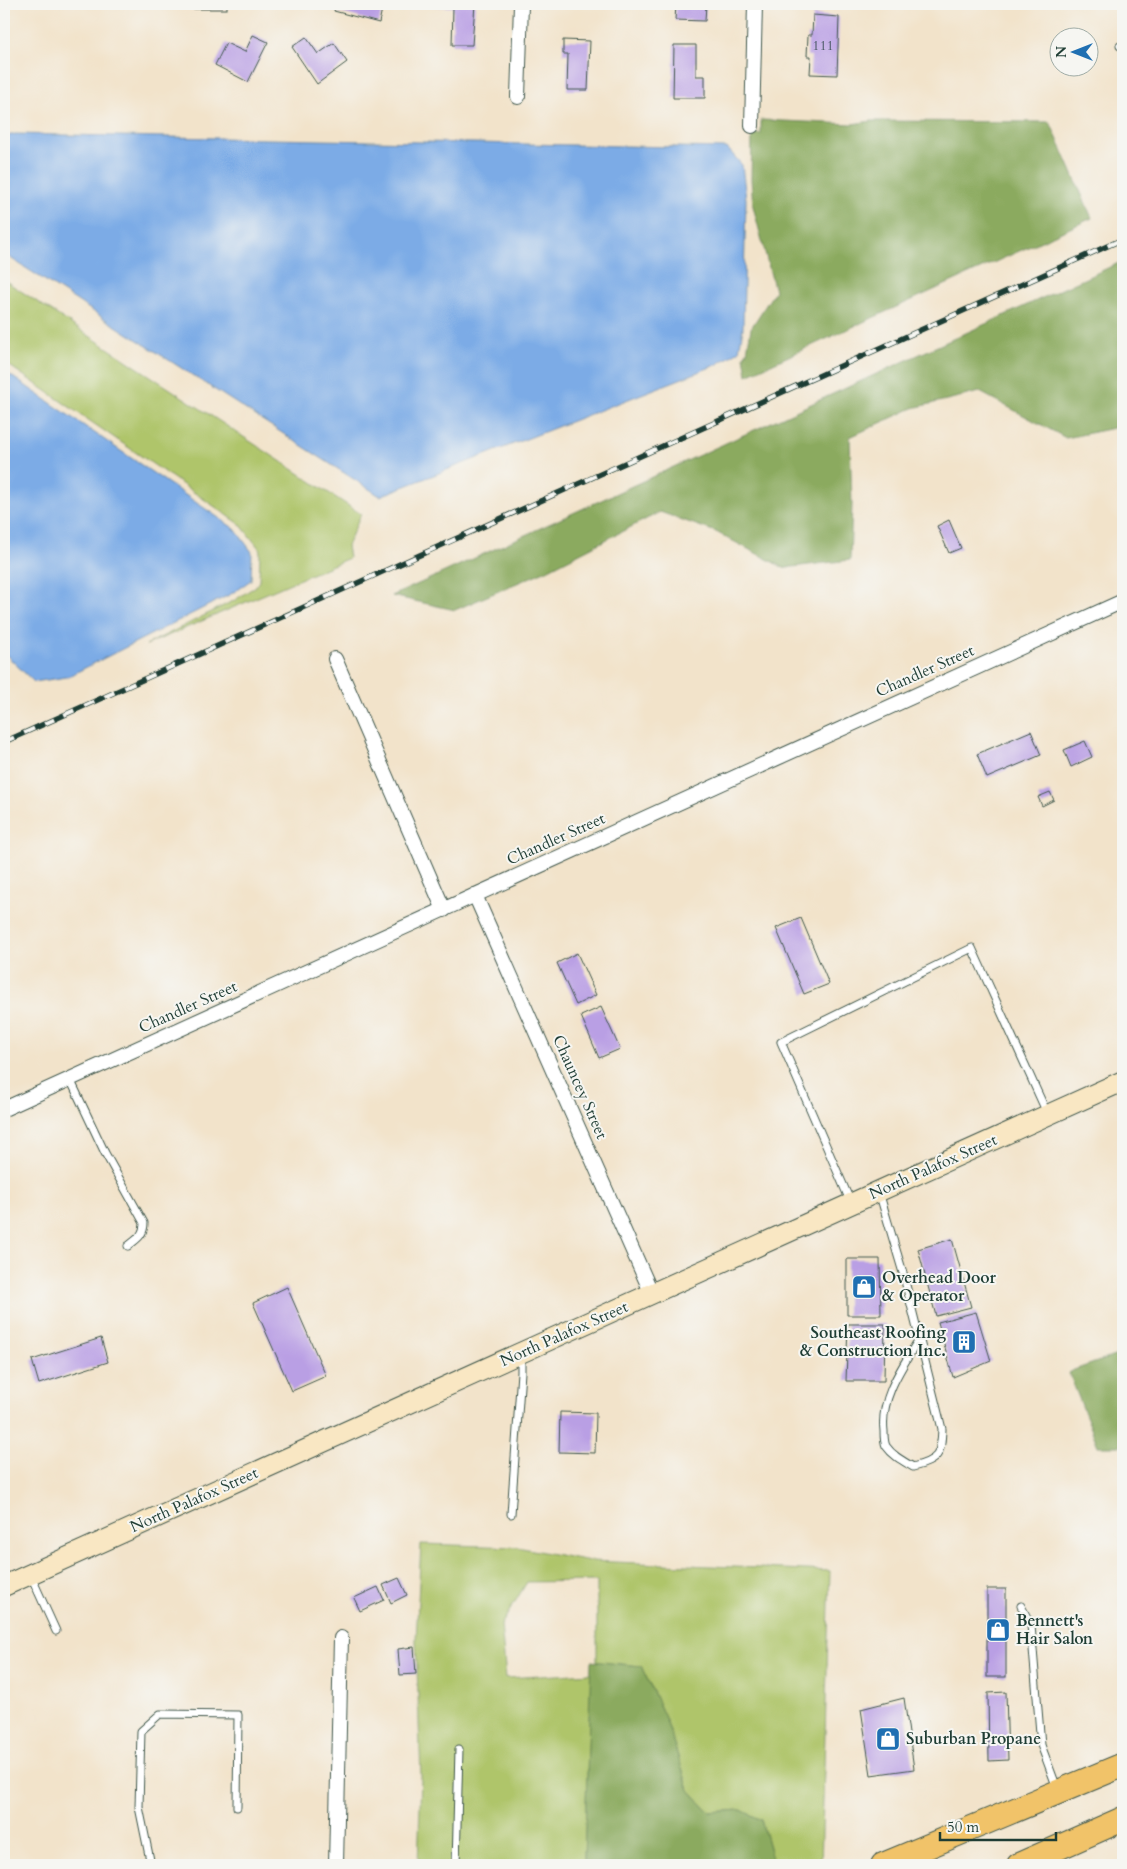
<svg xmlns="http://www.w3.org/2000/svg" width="1127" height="1869" font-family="Cardo,serif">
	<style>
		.green { fill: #afc56a; stroke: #67814f }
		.forest { fill: #8baa5e; stroke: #557449 }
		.water { fill: #7babe6; stroke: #4d748d }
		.building { fill: #b99fe4 }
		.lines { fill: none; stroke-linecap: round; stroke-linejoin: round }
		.service-casing { stroke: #3f564a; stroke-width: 9 }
		.minor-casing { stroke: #3f564a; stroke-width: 16 }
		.secondary-casing { stroke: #3f564a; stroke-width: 22 }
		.trunk-casing { stroke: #3f564a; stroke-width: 26 }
		.service { stroke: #fff; stroke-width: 7 }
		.minor { stroke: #fff; stroke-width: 14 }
		.secondary { stroke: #f9e7c3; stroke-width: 20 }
		.trunk { stroke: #f1c369; stroke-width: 24 }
		.rail-casing { stroke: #1f3d34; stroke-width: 5.5 }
		.rail { stroke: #f6f6f2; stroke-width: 4; stroke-dasharray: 11; stroke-linecap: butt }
		.labels { text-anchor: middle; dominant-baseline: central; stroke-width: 4; stroke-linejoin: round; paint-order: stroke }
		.number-label { font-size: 14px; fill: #465660 }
		.street-label { font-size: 16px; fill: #1f3d34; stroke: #f6f6f2 }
		.poi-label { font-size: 16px; font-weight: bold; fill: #1f3d34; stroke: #f6f6f2; text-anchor: start }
	</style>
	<rect width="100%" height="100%" fill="#f6f6f2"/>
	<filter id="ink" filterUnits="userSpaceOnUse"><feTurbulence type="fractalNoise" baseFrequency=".02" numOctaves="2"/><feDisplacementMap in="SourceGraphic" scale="10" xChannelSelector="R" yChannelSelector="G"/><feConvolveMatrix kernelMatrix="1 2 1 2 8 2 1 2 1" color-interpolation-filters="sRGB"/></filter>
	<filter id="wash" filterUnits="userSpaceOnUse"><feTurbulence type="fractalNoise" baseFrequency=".0096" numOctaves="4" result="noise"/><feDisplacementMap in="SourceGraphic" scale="20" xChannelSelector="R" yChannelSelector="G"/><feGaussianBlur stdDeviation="1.12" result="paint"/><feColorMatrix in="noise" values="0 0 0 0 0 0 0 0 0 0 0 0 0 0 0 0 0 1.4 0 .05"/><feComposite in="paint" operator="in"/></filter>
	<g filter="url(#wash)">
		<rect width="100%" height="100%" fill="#f2e3ca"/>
		<g class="green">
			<polygon points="4,280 361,514 347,546 349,558 146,645 235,600 256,586 259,581 260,552 259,548 240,524 4,362"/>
			<polygon points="421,1544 517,1547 590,1561 830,1571 821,1865 774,1865 761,1820 741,1810 709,1812 689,1790 666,1720 641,1666 597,1662 597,1581 527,1582 501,1625 506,1678 591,1673 584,1859 586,1865 418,1865 421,1777 416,1640"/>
		</g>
		<g class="forest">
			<polygon points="761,120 852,124 872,121 1050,122 1092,218 747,375 744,356 747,352 751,328 775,291 753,206 751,179 752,134 761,134"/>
			<polygon points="1123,261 1123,426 1066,438 980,392 913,408 850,437 852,505 850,560 784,568 716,532 660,512 547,570 455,610 392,596"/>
			<polygon points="1123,1353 1123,1446 1098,1446 1069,1373 1074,1370"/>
			<polygon points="591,1661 641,1666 666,1720 689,1790 709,1812 741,1810 761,1820 774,1865 586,1865 584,1859"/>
		</g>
		<g class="water">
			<polygon points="15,134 727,148 742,165 746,199 743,328 739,351 716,365 380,496 4,254 4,137"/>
			<polygon points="4,371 235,529 252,552 251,580 231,594 67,677 34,682 4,653"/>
		</g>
		<g id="blocks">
			<g class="building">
				<rect x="194" y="4" width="33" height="5"/>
				<polygon points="336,4 383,4 379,23 334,11"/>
				<polygon points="425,4 475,4 472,45 452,45 453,7 424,6"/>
				<polygon points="676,4 706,4 705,21 675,20"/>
				<polygon points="813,15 839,17 837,75 810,74 811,56 807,56 808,35 812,35"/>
				<polygon points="253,35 268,42 248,82 215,65 226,43 245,52"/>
				<polygon points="306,37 318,54 334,43 347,62 317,84 292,47"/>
				<polygon points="563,40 590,41 588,90 567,90 568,54 563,54"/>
				<polygon points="674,45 696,45 696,76 705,76 705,98 673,98"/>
				<polygon points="949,520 961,548 949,553 937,526"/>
				<polygon points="1031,731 1041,755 987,778 977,754"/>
				<polygon points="1085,741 1092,757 1071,767 1064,750"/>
				<polygon points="1050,792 1054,800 1042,806 1038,797"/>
				<polygon points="801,918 829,984 804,994 776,928"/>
				<polygon points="577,953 596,995 576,1005 557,963"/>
				<polygon points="601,1007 620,1049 599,1058 581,1016"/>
				<polygon points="952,1239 971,1307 936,1316 918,1249"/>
				<polygon points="847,1259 880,1259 881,1315 847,1315"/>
				<polygon points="287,1287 326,1376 292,1391 253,1303"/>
				<polygon points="976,1312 991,1361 953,1377 938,1322"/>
				<polygon points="848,1324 885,1324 884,1381 846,1381"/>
				<polygon points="101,1338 108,1362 39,1384 32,1360"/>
				<polygon points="560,1412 596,1413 595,1453 559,1452"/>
				<polygon points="399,1578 407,1595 391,1603 383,1585"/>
				<polygon points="378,1587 384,1600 360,1611 354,1598"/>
				<rect x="987" y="1589" width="19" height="88"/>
				<polygon points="414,1647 416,1674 400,1675 398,1649"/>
				<polygon points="1006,1692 1008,1760 989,1761 988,1693"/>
				<polygon points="904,1698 914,1769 871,1775 861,1709"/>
			</g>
		</g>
	</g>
	<g filter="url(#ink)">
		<use href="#blocks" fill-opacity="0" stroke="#3f564a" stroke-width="1"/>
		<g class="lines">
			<defs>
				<g id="service">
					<polyline points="1120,46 1123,45"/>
					<path d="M70,1079L105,1153L144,1223C144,1235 137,1239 128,1246"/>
					<path d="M879,1192L903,1273L942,1429C941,1455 939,1460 913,1467C903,1461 893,1456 886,1446C884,1442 884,1435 884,1431C880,1397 903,1366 919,1339"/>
					<polyline points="851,1203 781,1042 972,948 1047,1113"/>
					<polyline points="511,1514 521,1372 521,1361 519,1355"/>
					<polyline points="31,1576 56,1631"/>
					<polyline points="1021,1606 1031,1625 1041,1745 1057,1788"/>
					<polyline points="151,1865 139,1807 141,1731 160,1714 238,1715 237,1807"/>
					<polyline points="456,1865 459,1749"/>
				</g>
				<g id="minor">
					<polyline points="518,97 521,4"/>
					<polyline points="752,126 755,4"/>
					<polyline points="335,659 444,910"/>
					<polyline points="475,895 652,1294"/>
					<polyline points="4,1109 1123,601"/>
					<polyline points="336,1865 341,1638"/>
				</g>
				<polyline id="secondary" points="4,1586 1123,1081"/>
				<g id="trunk">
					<polyline points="883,1865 1123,1765"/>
					<polyline points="1019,1865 1123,1819"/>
				</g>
			</defs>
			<use href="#service" class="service-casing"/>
			<use href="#minor" class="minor-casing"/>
			<use href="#secondary" class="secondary-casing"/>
			<use href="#trunk" class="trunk-casing"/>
			<use href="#service" class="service"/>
			<use href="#minor" class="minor"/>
			<use href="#secondary" class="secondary"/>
			<use href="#trunk" class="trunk"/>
			<defs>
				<polyline id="rail" points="4,742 1123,239"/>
			</defs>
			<use href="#rail" class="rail-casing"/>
			<use href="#rail" class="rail"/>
		</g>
	</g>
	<defs>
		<symbol id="shop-square" viewBox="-11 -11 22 22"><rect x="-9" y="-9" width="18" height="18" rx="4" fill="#1f6fb2" stroke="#f6f6f2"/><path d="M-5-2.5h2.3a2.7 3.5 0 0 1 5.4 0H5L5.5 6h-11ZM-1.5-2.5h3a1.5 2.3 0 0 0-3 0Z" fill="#fff"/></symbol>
		<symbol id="building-square" viewBox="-11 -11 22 22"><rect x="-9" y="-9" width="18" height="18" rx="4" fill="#1f6fb2" stroke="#f6f6f2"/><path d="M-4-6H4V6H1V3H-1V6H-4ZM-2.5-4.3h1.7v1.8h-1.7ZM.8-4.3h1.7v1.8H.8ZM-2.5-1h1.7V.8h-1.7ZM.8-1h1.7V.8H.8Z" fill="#fff"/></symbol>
	</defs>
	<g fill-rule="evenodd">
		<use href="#shop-square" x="850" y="1273" width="28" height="28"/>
		<use href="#building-square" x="950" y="1328" width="28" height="28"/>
		<use href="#shop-square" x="984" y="1616" width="28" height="28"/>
		<use href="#shop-square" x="874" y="1725" width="28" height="28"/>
	</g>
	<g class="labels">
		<g class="number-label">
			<text x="823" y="45">111</text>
		</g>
		<g class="street-label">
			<text transform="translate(925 671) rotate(-24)">Chandler Street</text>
			<text transform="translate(556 839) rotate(-24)">Chandler Street</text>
			<text transform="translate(188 1007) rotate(-24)">Chandler Street</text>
			<text transform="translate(580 1087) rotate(66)">Chauncey Street</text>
			<text transform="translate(933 1167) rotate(-24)">North Palafox Street</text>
			<text transform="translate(564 1334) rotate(-24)">North Palafox Street</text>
			<text transform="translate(194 1500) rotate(-24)">North Palafox Street</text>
		</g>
		<g class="poi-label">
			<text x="882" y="1278">Overhead Door<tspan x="882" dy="18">&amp; Operator</tspan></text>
			<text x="946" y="1333" text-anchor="end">Southeast Roofing<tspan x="946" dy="18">&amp; Construction Inc.</tspan></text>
			<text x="1016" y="1621">Bennett's<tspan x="1016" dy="18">Hair Salon</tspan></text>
			<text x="906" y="1739">Suburban Propane</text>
		</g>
	</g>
	<rect width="1127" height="1869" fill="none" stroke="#f6f6f2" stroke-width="20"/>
	<g transform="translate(1074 52) rotate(270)"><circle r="24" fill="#f6f6f2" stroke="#a0aca6"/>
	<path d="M0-4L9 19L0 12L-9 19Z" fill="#1f6fb2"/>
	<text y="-8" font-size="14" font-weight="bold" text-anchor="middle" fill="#1f3d34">N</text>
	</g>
	<path d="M940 1832v8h116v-8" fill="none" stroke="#1f3d34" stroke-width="2.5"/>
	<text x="947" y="1832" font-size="15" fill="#1f3d34" stroke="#f6f6f2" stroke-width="4" paint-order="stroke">50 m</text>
</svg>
